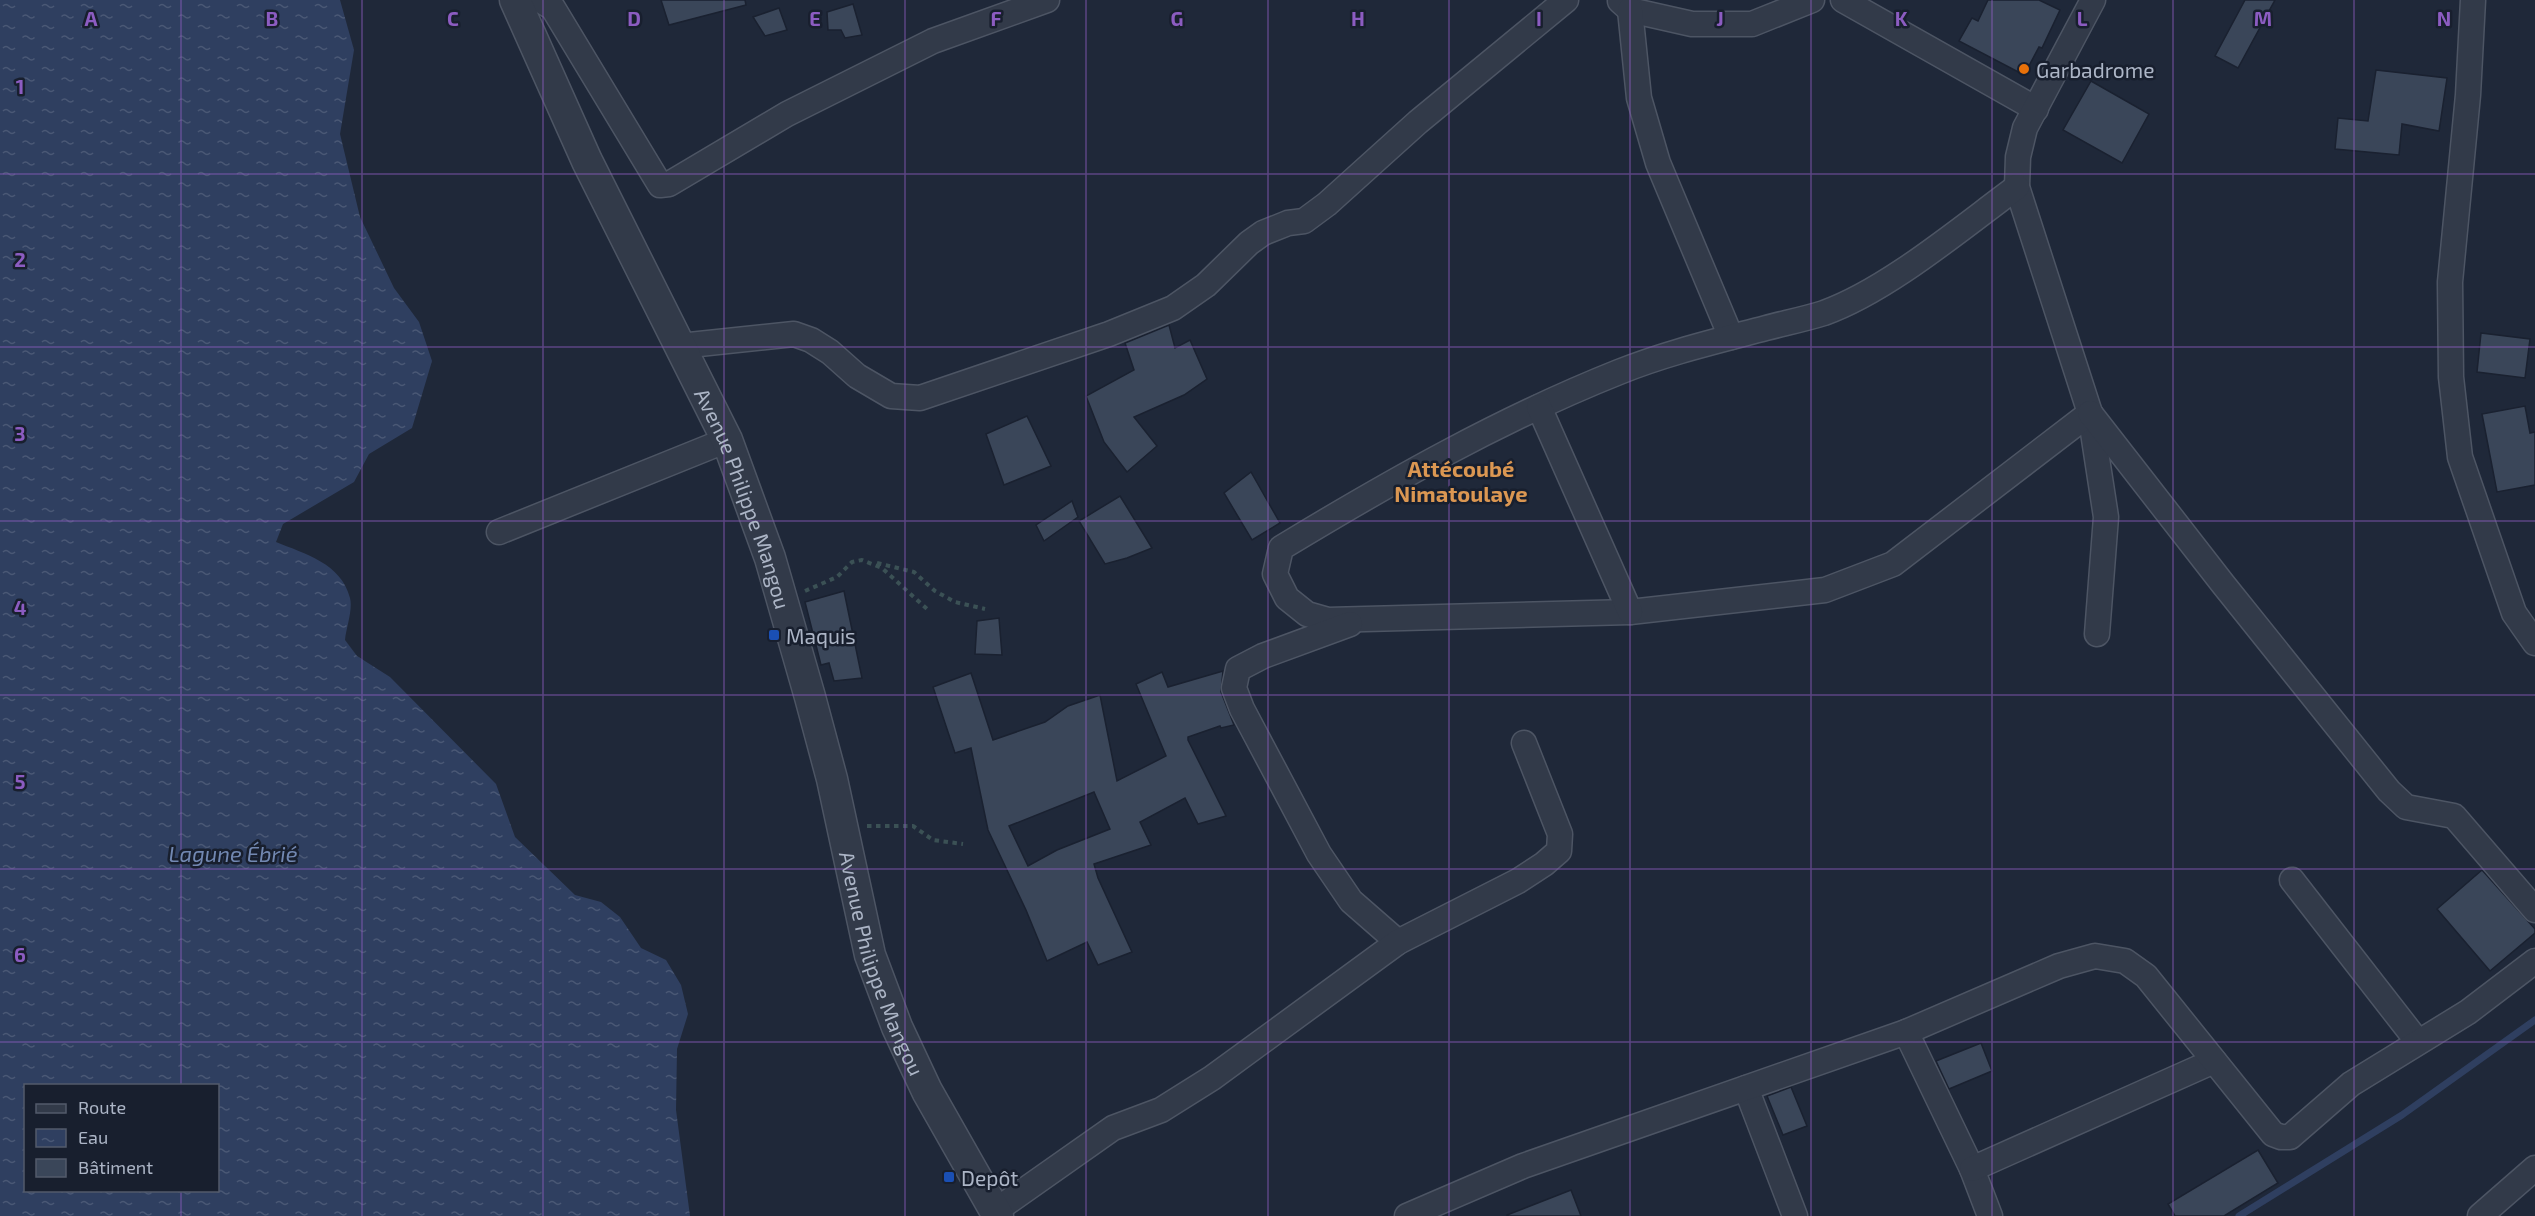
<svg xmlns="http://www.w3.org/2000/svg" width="2535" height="1216" font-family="'Exo 2',sans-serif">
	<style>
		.water { fill: url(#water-ripples); fill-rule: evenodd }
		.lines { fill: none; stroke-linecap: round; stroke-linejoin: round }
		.stream { stroke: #2f3f60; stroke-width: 7 }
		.building { fill: #3a4659; stroke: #1a2130; stroke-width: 1.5; fill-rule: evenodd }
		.minor-casing { stroke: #4d5564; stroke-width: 27 }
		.tertiary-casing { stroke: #4d5564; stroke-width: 33 }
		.path { stroke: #3b5155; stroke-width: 4; stroke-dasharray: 4.5 4.5; stroke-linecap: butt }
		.minor { stroke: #323a49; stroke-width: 24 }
		.tertiary { stroke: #323a49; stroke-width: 30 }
		.grid { fill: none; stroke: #8c5cc1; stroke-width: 1.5; stroke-opacity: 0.55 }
		.food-dot { fill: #e8710a; stroke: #181f2e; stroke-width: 2 }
		.transit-dot { fill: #1a4fb4; stroke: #181f2e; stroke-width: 2 }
		.labels { text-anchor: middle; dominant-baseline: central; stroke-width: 5; stroke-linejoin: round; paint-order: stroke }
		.poi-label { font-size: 21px; fill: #acb5c6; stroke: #181f2e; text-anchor: start }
		.street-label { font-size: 21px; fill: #acb5c6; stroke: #181f2e }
		.neighbourhood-label { font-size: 22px; font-weight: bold; fill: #db9752; stroke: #181f2e }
		.water-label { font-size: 22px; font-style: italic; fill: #7288b2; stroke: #181f2e }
		.grid-label { font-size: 20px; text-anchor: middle; font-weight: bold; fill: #8c5cc1; stroke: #181f2e; stroke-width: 5; stroke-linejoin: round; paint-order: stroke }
	</style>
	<defs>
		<pattern id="water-ripples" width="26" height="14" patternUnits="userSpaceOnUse" patternTransform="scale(1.5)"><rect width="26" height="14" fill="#2f3f60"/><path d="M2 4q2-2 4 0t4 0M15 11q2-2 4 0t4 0" fill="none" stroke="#4a5875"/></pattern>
	</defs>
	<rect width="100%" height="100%" fill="#1f2839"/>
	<path class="water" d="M0,0H340L354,50L340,134L360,217L394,288L419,322L432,361L412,428L369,454L354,482L283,524L276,542C305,554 341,563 350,598C353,610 346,628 345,640L357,656L390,677L496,784L515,837L575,895L601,902L620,917L641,948L666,960L681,985L688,1014L677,1049L676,1110L690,1216H0ZM26,1086H218V1190H26Z"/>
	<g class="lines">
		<polyline class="stream" points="2239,1216 2402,1115 2535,1020"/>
	</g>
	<g class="building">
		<polygon points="661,0 745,0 746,5 669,25"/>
		<polygon points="1988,0 2039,0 2060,10 2042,48 2039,47 2024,75 1959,41 1972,18 1978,21"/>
		<polygon points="2245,0 2275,0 2238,68 2215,56"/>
		<polygon points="853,4 862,35 845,38 841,30 828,30 827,12"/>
		<polygon points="779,8 787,30 765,36 753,17"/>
		<polygon points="2376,70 2447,78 2439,131 2402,124 2399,155 2335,149 2338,118 2368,121"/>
		<polygon points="2091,81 2149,114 2122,163 2063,130"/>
		<polygon points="1169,325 1175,348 1190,340 1207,379 1184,395 1134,417 1157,446 1127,472 1104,442 1086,396 1134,370 1125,343"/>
		<polygon points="2481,333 2530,339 2525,378 2477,372"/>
		<polygon points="2525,406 2530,433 2535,432 2535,485 2497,492 2482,414"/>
		<polygon points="1027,416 1051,466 1004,485 986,434"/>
		<polygon points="1251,472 1280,523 1252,540 1224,493"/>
		<polygon points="1120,496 1152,548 1127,558 1105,564 1079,521"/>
		<polygon points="1072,501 1078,517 1044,541 1036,525"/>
		<polygon points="844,591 862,678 834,681 829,663 821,665 805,602"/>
		<polygon points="999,618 1002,655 975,654 977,621"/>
		<path d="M1223,671L1221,692L1234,725L1221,728L1220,726L1188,737V740L1226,816L1198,824L1185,798L1140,822L1151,845L1094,864L1098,878L1132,952L1098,965L1087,942L1047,961L1026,910L988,830L971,748L955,753L933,687L971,673L993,740L1045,722L1068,706L1100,695L1117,781L1166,756L1136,684L1162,672L1168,687ZM1094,792L1110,829L1057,850L1028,866L1009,826Z"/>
		<polygon points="2482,870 2535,929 2535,933 2490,971 2437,909"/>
		<polygon points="1981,1043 1992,1071 1949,1089 1936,1061"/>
		<polygon points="1791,1087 1807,1126 1783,1135 1767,1096"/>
		<polygon points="2258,1150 2278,1183 2224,1216 2175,1216 2168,1204"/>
		<polygon points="1571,1190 1581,1216 1507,1216 1507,1215"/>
	</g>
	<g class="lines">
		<defs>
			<g id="minor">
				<polyline points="540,0 553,8 660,185 669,184 787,114 933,41 1047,0"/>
				<polyline points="1843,0 2036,109"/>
				<polyline points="2093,0 2025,128 2018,157 2017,187 2090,413 2106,517 2097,634"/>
				<polyline points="2473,0 2468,95 2450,282 2451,377 2460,457 2514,613 2535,643"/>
				<polyline points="1620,1 1630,10 1692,24 1752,24 1812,0"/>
				<polyline points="1630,10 1639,98 1658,163 1731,337"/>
				<path d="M2017,187C1961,228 1888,290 1824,313C1805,319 1785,323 1766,328C1717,341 1666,353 1619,372C1501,419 1390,482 1281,548L1275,574L1287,598L1307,614L1328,620L1630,612L1825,590L1893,564L2090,413"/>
				<polyline points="680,346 794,334 811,340 830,352 857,376 891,396 920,398 1109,334 1173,308 1206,285 1249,243 1263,233 1288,223 1304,221 1327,204 1418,122 1566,0"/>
				<polyline points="1539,407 1630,612"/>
				<polyline points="2090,413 2223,584 2389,791 2406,807 2454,816 2535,910"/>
				<polyline points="499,532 727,440"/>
				<polyline points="1350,624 1263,656 1238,669 1234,688 1242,709 1319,854 1351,901 1398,942"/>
				<polyline points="2292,880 2418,1042"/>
				<polyline points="1906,1032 1972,1169 1990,1216"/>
				<polyline points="1746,1088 1795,1216"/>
				<polyline points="1972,1169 2214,1061"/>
				<polyline points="995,1211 1113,1128 1161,1110 1212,1078 1398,942 1518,881 1544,864 1559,851 1560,834 1524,743"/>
				<polyline points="1407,1216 1523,1166 1906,1032 2059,966 2095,956 2125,961 2146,976 2273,1134 2281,1137 2290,1137 2351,1084 2468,1012 2535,961"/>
				<polyline points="2480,1216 2535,1168"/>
			</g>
			<g id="tertiary">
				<path id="s1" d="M515,0L587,161L727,440L770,558L810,697L832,779L870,955L897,1027L927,1091L998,1216"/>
			</g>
		</defs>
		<use href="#minor" class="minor-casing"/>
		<use href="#tertiary" class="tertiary-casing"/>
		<g class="path">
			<polyline points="877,563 914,572 935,591 955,602 985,609"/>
			<polyline points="805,591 837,577 852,562 862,560 882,568 927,609"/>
			<polyline points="867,826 913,826 933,840 963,844"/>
		</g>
		<use href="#minor" class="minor"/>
		<use href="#tertiary" class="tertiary"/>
	</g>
	<path class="grid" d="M181,0V1086M362,0V1216M543,0V1216M724,0V1216M905,0V1216M1086,0V1216M1268,0V1216M1449,0V1216M1630,0V1216M1811,0V1216M1992,0V1216M2173,0V1216M2354,0V1216M0,174H2535M0,347H2535M0,521H2535M0,695H2535M0,869H2535M0,1042H2535M181,1190V1216"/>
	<circle class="food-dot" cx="2024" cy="69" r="6"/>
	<g class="transit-dot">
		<rect x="768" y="629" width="12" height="12" rx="3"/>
		<rect x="943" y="1171" width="12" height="12" rx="3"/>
	</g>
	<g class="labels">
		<g class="poi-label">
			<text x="2036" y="69">Garbadrome</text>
			<text x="786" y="635">Maquis</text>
			<text x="961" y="1177">Depôt</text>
		</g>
		<g class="street-label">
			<text stroke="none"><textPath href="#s1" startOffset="549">Avenue Philippe Mangou</textPath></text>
			<text stroke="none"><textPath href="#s1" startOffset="1035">Avenue Philippe Mangou</textPath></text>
		</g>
		<g class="neighbourhood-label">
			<text x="1461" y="468">Attécoubé<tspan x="1461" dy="25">Nimatoulaye</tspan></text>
		</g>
		<g class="water-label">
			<text x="233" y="853">Lagune Ébrié</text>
		</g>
	</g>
	<g class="grid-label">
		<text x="91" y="26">A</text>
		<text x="272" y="26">B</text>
		<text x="453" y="26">C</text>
		<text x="634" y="26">D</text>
		<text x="815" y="26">E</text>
		<text x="996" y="26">F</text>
		<text x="1177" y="26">G</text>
		<text x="1358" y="26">H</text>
		<text x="1539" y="26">I</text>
		<text x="1720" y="26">J</text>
		<text x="1901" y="26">K</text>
		<text x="2082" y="26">L</text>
		<text x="2263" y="26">M</text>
		<text x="2444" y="26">N</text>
		<text x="20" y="94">1</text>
		<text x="20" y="267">2</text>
		<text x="20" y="441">3</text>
		<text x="20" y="615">4</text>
		<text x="20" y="789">5</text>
		<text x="20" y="962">6</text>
	</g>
	<rect x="24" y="1084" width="195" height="108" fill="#181f2e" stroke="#535b6b" stroke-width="1.5"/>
	<rect x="36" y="1104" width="30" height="9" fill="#323a49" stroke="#535b6b" stroke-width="1.5"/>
	<text x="78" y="1114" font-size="18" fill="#acb5c6">Route</text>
	<rect x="36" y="1129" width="30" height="18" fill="url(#water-ripples)" stroke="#535b6b" stroke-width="1.5"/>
	<text x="78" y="1144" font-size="18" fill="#acb5c6">Eau</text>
	<rect x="36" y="1159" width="30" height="18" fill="#3a4659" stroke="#535b6b" stroke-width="1.5"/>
	<text x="78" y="1174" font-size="18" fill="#acb5c6">Bâtiment</text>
</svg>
